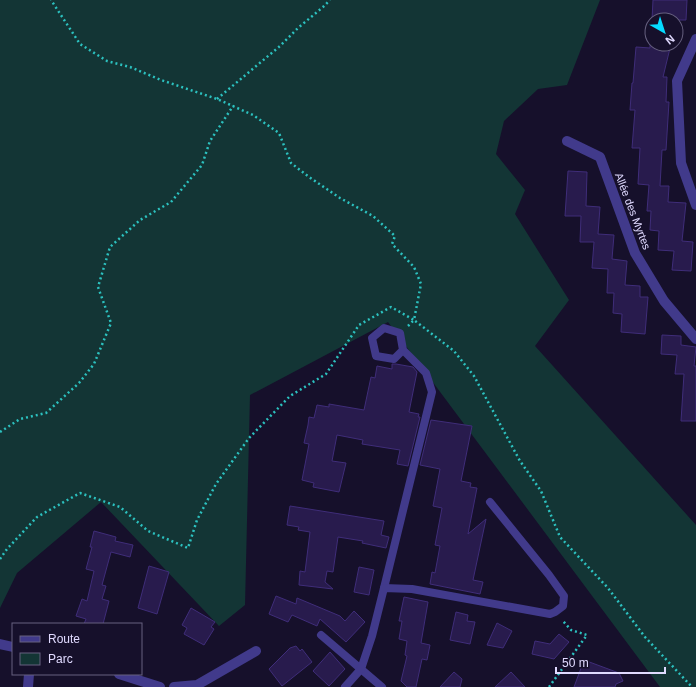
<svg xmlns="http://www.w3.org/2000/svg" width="696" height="687" font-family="Helvetica,sans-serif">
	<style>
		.green { fill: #133535 }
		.building { fill: #281b4d; stroke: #3f2d79 }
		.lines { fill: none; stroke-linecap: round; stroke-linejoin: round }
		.path { stroke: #2cc1bf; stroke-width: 2.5; stroke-dasharray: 2 3; stroke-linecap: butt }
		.lane { stroke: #413a8b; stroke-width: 8 }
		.street { stroke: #413a8b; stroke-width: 10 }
		.labels { text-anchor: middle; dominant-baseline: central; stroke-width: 3; stroke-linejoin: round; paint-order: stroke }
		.street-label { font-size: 11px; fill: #e0daff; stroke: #16102b }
	</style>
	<rect width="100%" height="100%" fill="#16102b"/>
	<polygon class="green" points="0,0 600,0 567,85 538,89 504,121 496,154 525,190 515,214 569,300 535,346 696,525 696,687 660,687 388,322 250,395 245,605 219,626 101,502 17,573 0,608"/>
	<g class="building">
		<polygon points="653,0 687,0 686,20 652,20"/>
		<polygon points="650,44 671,44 663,77 667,77 666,102 669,102 666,150 662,150 660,186 669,186 668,202 686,203 682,241 693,242 691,271 672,270 674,251 658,250 659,231 650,230 651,211 647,211 649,185 638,184 640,148 632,148 635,110 630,110 632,83 633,83 636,47 650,48"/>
		<polygon points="568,171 587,172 586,206 600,207 598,234 614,235 612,259 627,261 625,285 640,286 640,297 648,297 645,334 621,332 622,314 613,313 614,293 607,293 608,269 592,268 594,242 580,242 581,216 565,216"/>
		<polygon points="662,335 681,336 681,345 696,347 694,366 696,366 696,421 681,421 684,374 675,374 677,355 661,354"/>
		<polygon points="392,364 396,364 413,367 417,372 409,412 419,414 418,417 420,417 408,466 397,464 400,450 362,444 363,440 337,435 332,461 346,463 339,492 313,487 314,483 302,480 309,444 304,443 308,425 309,417 314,418 317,405 329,407 329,404 364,410 371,377 375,378 377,366 392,369"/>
		<polygon points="431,420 472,426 461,481 471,483 470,487 477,488 468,534 486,519 473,580 483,582 480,594 430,584 432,572 435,573 440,546 435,545 442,508 433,506 440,469 420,465"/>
		<polygon points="290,506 384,521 381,535 389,537 386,548 362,543 363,541 338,537 333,572 327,571 325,582 333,589 299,585 300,571 305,572 310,532 298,530 299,527 287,525"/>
		<polygon points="94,531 116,537 115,541 133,545 130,557 111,552 102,585 106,586 102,599 109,601 103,624 84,624 86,619 76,616 82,599 87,601 94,571 86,569 92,547 90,547"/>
		<polygon points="149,566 169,572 157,614 138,608"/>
		<polygon points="359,567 374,570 369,595 354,592"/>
		<polygon points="276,596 296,604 297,598 340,616 345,621 354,611 365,622 346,642 320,619 317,626 292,615 288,622 269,614"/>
		<polygon points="404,597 428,602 421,643 430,645 427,660 422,659 416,687 407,687 401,681 407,656 405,655 407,641 399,639 402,621 399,621"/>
		<polygon points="191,608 215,622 211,627 214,629 204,645 184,634 187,628 182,625"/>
		<polygon points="456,612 468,615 467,621 475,622 470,644 450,640"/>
		<polygon points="497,623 512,631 503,648 487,645"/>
		<polygon points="559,634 569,642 554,659 532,654 535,641 550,644"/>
		<polygon points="296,646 300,651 302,649 312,662 282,686 269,669 290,648"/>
		<polygon points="330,652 345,669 329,686 313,671"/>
		<polygon points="584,660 619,673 623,681 616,684 615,687 574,687"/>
		<polygon points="454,672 462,679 460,687 440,687"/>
		<polygon points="511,672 525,687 495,687"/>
	</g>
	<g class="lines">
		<g class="path">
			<polyline points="217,99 280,46 298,28 323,7 330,0"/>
			<polyline points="408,326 414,320 454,351 474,376 520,461 541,491 560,537 608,588 645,637 692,687"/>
			<polyline points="0,432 20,419 46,413 79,383 94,364 111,323 98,287 110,247 140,220 171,202 202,165 210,141 233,106"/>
			<polyline points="0,559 7,549 37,517 80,493 120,507 148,531 188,548 197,520 216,484 249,438 290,396 326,374 359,325 391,307 414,320 421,284 414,267 392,244 395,236 373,216 340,198 309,177 291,163 279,133 253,115 217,99 161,80 130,67 107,61 80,44 51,0"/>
			<polyline points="549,687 587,635 571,630 562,620"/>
		</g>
		<g class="lane">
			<polyline points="384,588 432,392 426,373 403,350 400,333 384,328 372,338 376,356 394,359 403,350"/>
			<polyline points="321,635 382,687"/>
			<polyline points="345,687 361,669 372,636 384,588 412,589 550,614 555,612 563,606 564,596 549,575 490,502"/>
		</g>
		<g class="street">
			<polyline points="696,39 677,81 681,163 696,205"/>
			<polyline points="567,141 600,157 635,253 664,301 696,339"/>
			<polyline points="0,644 13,647"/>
			<polyline points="119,674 160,687"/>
			<polyline points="28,687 29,674"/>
			<polyline points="174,687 197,685 256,651"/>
		</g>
	</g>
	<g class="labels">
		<g class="street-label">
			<text transform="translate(633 211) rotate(69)">Allée des Myrtes</text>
		</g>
	</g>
	<rect x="12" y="623" width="130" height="52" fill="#16102b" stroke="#676180"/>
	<rect x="20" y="636" width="20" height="6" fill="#413a8b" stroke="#676180"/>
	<text x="48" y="643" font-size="12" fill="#e0daff">Route</text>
	<rect x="20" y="653" width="20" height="12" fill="#133535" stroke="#676180"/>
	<text x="48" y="663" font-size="12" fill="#e0daff">Parc</text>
	<g transform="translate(664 32) rotate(141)"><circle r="19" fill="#16102b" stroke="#676180"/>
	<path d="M0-3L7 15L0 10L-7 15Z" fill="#06dbff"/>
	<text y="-6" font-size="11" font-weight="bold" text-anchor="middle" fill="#e0daff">N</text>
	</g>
	<path d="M556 667v6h109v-6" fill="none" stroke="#e0daff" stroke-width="2"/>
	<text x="562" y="667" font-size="12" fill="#e0daff" stroke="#16102b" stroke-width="3" paint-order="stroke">50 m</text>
</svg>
